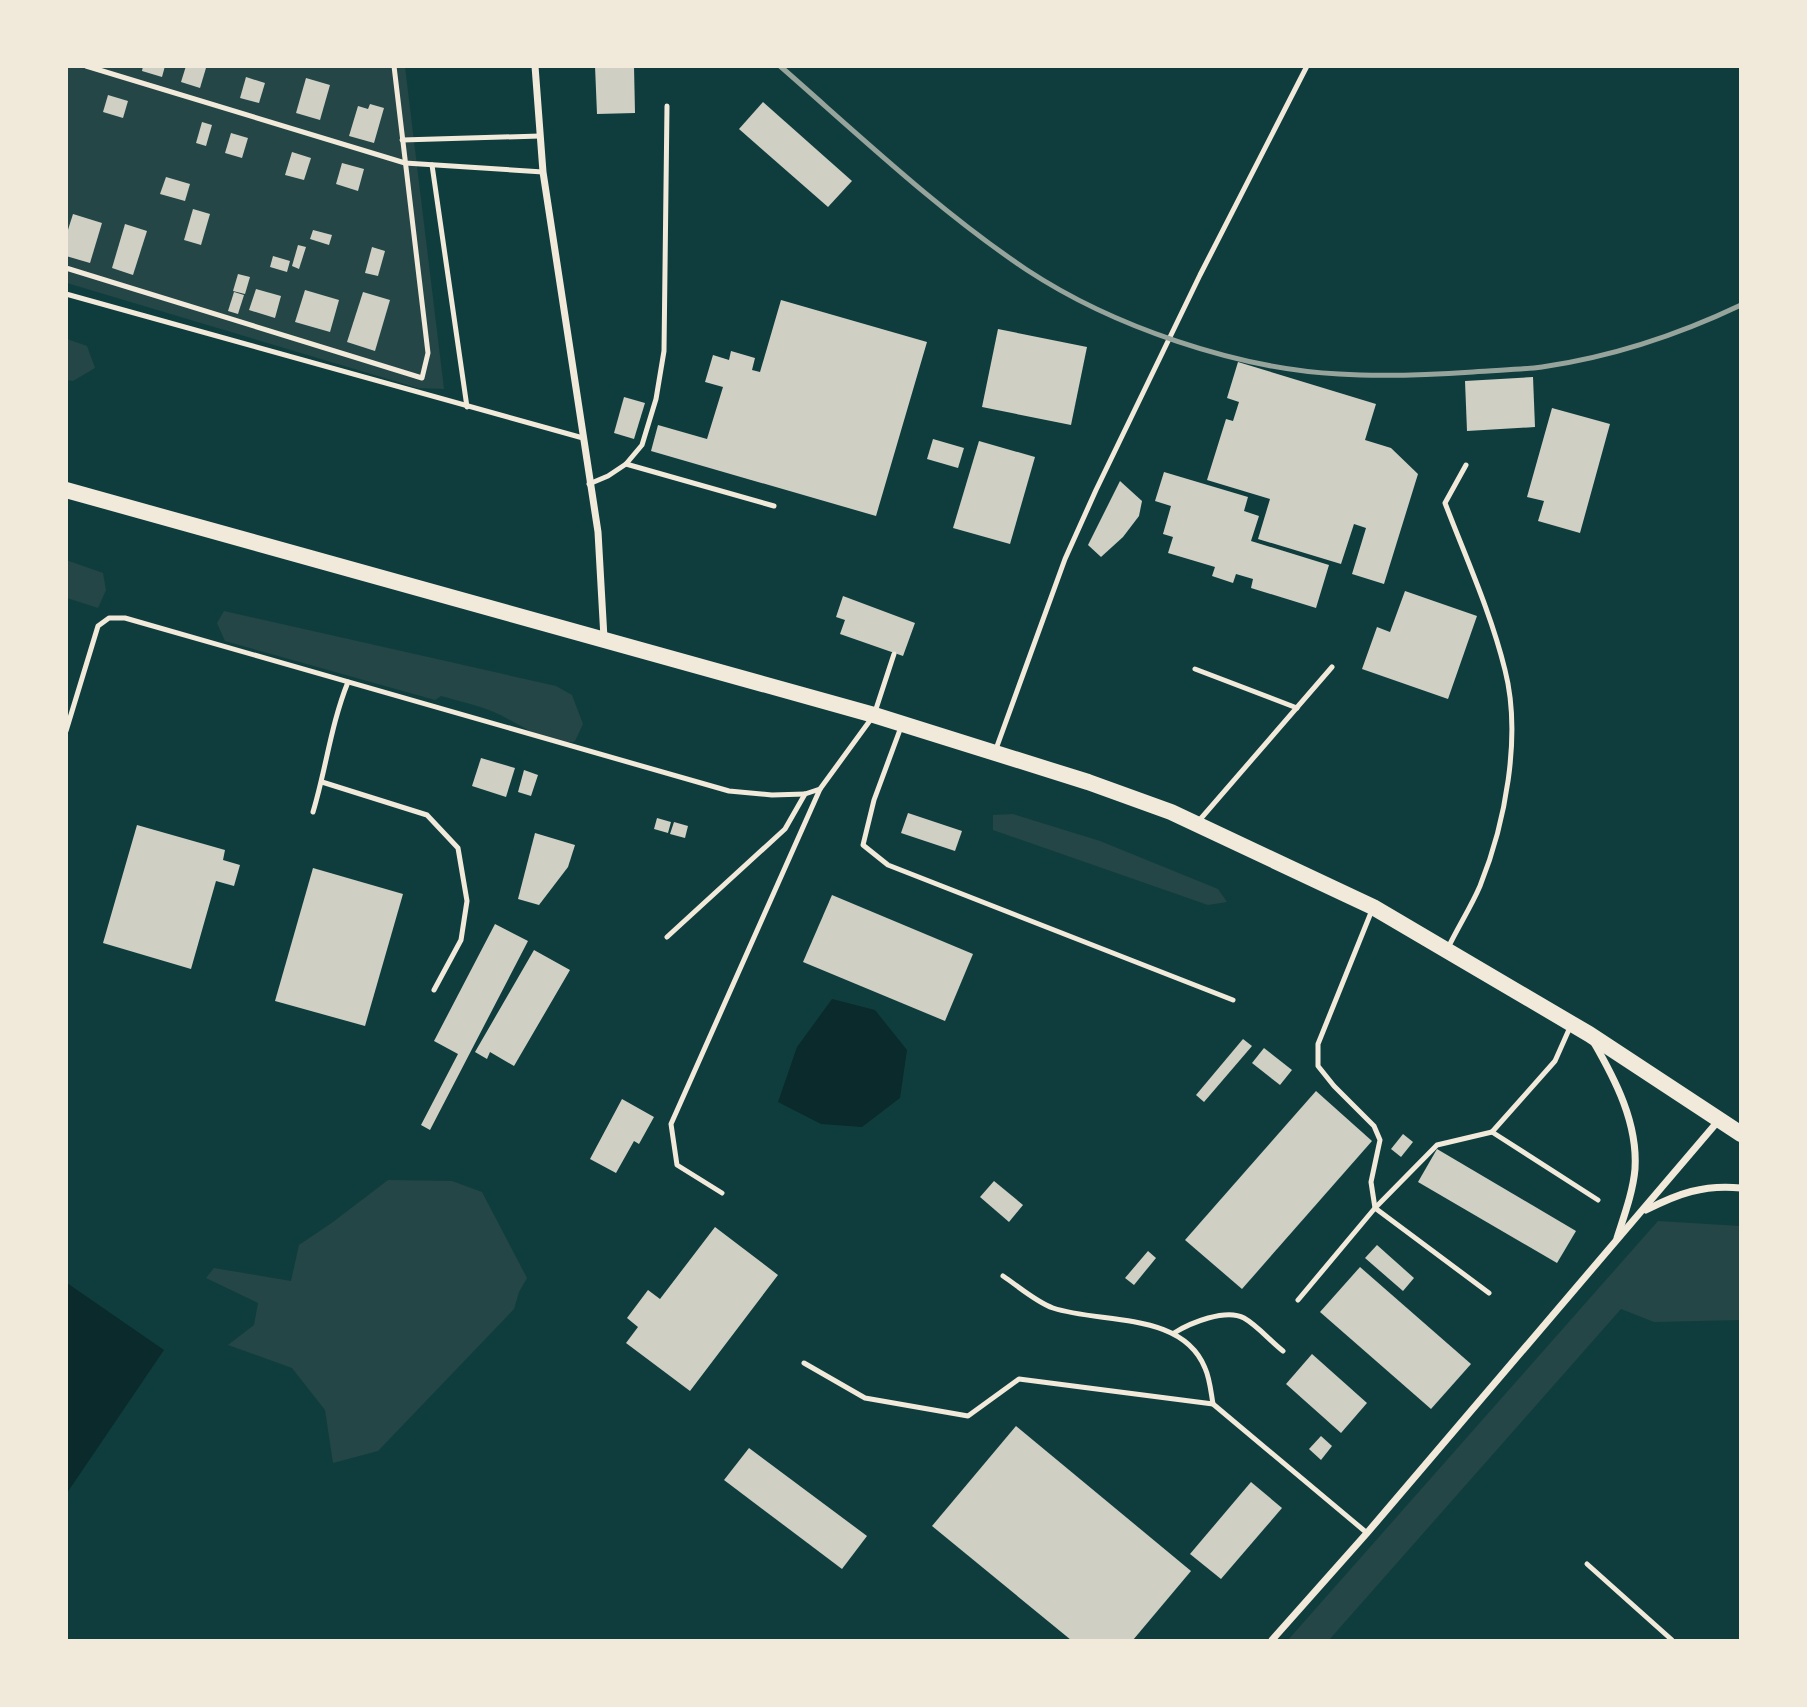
<svg xmlns="http://www.w3.org/2000/svg" width="1807" height="1707" font-family="Commissioner,sans-serif">
	<style>
		.green { fill: #244646 }
		.water { fill: #0a2a2b }
		.building { fill: #cfcfc3 }
		.lines { fill: none; stroke-linecap: round; stroke-linejoin: round }
		.service { stroke: #f1e9da; stroke-width: 5 }
		.minor { stroke: #f1e9da; stroke-width: 7 }
		.primary { stroke: #f1e9da; stroke-width: 16 }
		.rail { stroke: #97a49c; stroke-width: 5 }
	</style>
	<rect width="100%" height="100%" fill="#0f3d3e"/>
	<g class="green">
		<polygon points="66,67 405,67 444,389 418,388 67,283"/>
		<polygon points="67,339 87,346 95,368 73,381 67,380"/>
		<polygon points="66,560 103,573 106,590 98,608 67,598"/>
		<path d="M224,611L556,686L572,695L583,724L575,741C553,749 515,721 494,712C477,705 459,701 441,696L435,700L225,641L217,623Z"/>
		<polygon points="1013,814 1100,841 1218,889 1227,902 1208,905 993,830 993,815"/>
		<polygon points="388,1180 452,1181 482,1192 527,1278 519,1292 514,1309 378,1451 333,1463 325,1410 292,1368 228,1345 254,1325 258,1303 206,1278 214,1268 291,1281 299,1245 333,1222"/>
		<polygon points="1658,1221 1740,1226 1740,1320 1654,1322 1621,1309 1329,1640 1288,1640"/>
	</g>
	<g class="water">
		<polygon points="832,999 875,1010 907,1050 900,1098 862,1127 821,1124 778,1102 797,1047"/>
		<polygon points="67,1283 164,1350 67,1493"/>
	</g>
	<g class="building">
		<polygon points="143,66 165,66 162,77 142,71"/>
		<polygon points="186,66 206,68 200,88 181,82"/>
		<polygon points="595,66 634,66 635,113 597,114"/>
		<polygon points="246,77 265,83 259,103 240,98"/>
		<polygon points="306,78 330,85 320,120 296,113"/>
		<polygon points="108,95 128,101 123,118 103,112"/>
		<polygon points="763,102 852,181 828,207 739,129"/>
		<polygon points="370,104 384,108 374,143 349,136 358,106 368,109"/>
		<polygon points="202,122 212,125 206,146 196,143"/>
		<polygon points="231,133 248,138 242,158 225,153"/>
		<polygon points="292,152 311,158 304,180 285,175"/>
		<polygon points="342,163 364,169 358,191 336,184"/>
		<polygon points="166,177 190,184 185,201 160,194"/>
		<polygon points="193,209 210,214 201,245 184,240"/>
		<polygon points="73,214 102,223 90,263 66,256 66,236"/>
		<polygon points="125,224 147,231 133,275 112,268"/>
		<polygon points="313,230 332,235 329,245 310,239"/>
		<polygon points="298,245 306,247 299,269 292,266"/>
		<polygon points="372,247 385,251 378,276 365,273"/>
		<polygon points="273,256 290,261 287,272 270,267"/>
		<polygon points="238,274 250,277 245,294 233,291"/>
		<polygon points="256,289 281,296 275,318 249,310"/>
		<polygon points="305,290 339,300 330,332 295,322"/>
		<polygon points="234,292 244,295 238,314 228,311"/>
		<polygon points="363,292 390,300 375,351 347,342"/>
		<polygon points="781,300 927,342 876,516 651,451 658,425 707,439 723,387 705,382 713,355 729,360 731,351 755,358 752,370 760,372"/>
		<polygon points="998,329 1087,347 1071,425 982,407"/>
		<polygon points="1238,362 1376,404 1365,440 1391,448 1418,474 1384,584 1352,574 1366,528 1354,524 1341,564 1258,539 1270,499 1207,480 1226,419 1233,421 1239,402 1227,398"/>
		<polygon points="1533,377 1535,427 1467,431 1465,381"/>
		<polygon points="624,397 645,403 634,439 614,433"/>
		<polygon points="1552,408 1610,424 1580,533 1538,521 1544,501 1527,497"/>
		<polygon points="933,439 964,448 958,468 927,459"/>
		<polygon points="979,441 1035,457 1010,544 953,528"/>
		<polygon points="1164,472 1248,497 1244,511 1259,516 1251,541 1329,565 1316,608 1251,588 1253,579 1236,574 1233,583 1212,576 1215,567 1168,553 1173,537 1163,534 1171,506 1155,501"/>
		<polygon points="1120,481 1142,501 1139,516 1123,537 1101,557 1088,545"/>
		<polygon points="1405,591 1477,616 1448,699 1362,669 1377,627 1390,632"/>
		<polygon points="843,596 915,623 903,656 840,634 845,620 836,617"/>
		<polygon points="481,758 515,768 506,797 472,786"/>
		<polygon points="524,770 538,775 531,796 518,792"/>
		<polygon points="908,813 962,831 955,851 901,833"/>
		<polygon points="657,818 671,822 668,833 654,829"/>
		<polygon points="674,822 688,826 685,838 670,834"/>
		<polygon points="137,825 225,850 223,860 240,865 234,886 216,881 191,969 103,943"/>
		<polygon points="535,833 575,845 568,867 539,905 518,899"/>
		<polygon points="313,868 403,894 365,1026 275,1001"/>
		<polygon points="832,895 973,954 945,1021 803,962"/>
		<polygon points="495,924 528,941 430,1130 421,1125 458,1054 434,1041"/>
		<polygon points="534,950 570,970 514,1066 490,1052 487,1059 475,1052"/>
		<polygon points="1243,1039 1252,1046 1204,1102 1196,1095"/>
		<polygon points="1264,1048 1292,1070 1280,1085 1252,1063"/>
		<polygon points="1316,1091 1372,1141 1242,1289 1185,1240"/>
		<polygon points="622,1099 654,1117 639,1144 634,1141 616,1173 590,1159"/>
		<polygon points="1403,1134 1413,1142 1401,1157 1391,1149"/>
		<polygon points="1437,1149 1576,1231 1557,1263 1418,1182"/>
		<polygon points="994,1181 1023,1205 1009,1222 980,1197"/>
		<polygon points="715,1227 778,1275 690,1391 626,1343 638,1327 627,1318 648,1290 660,1299"/>
		<polygon points="1377,1245 1414,1278 1403,1291 1365,1258"/>
		<polygon points="1148,1251 1156,1258 1134,1285 1125,1278"/>
		<polygon points="1360,1267 1471,1364 1431,1409 1320,1312"/>
		<polygon points="1312,1354 1367,1403 1341,1433 1286,1384"/>
		<polygon points="1016,1426 1191,1571 1133,1640 1071,1640 932,1526"/>
		<polygon points="1321,1436 1332,1446 1321,1460 1309,1449"/>
		<polygon points="749,1448 867,1536 842,1569 724,1480"/>
		<polygon points="1251,1482 1282,1508 1221,1579 1190,1554"/>
	</g>
	<g class="lines">
		<g class="service">
			<polyline points="86,66 405,163 543,172"/>
			<polyline points="402,140 540,136"/>
			<polyline points="432,165 467,407"/>
			<polyline points="66,268 422,378 428,353 394,66"/>
			<polyline points="66,294 583,438"/>
			<polyline points="626,464 774,506"/>
			<polyline points="589,484 608,476 626,464 642,445 656,399 664,351 667,106"/>
			<polyline points="1195,669 1297,708"/>
			<polyline points="901,727 874,800 863,845 888,865 1233,1000"/>
			<polyline points="66,731 98,626 109,618 125,618 729,791 772,795 805,794 820,789 874,715 894,654"/>
			<polyline points="996,749 1065,559 1096,490 1200,275 1307,66"/>
			<polyline points="322,782 427,815 458,848 467,901 461,940 434,990"/>
			<path d="M313,812C326,769 331,724 348,682"/>
			<polyline points="1197,823 1332,667"/>
			<polyline points="1372,910 1318,1044 1318,1066 1334,1086 1374,1126 1380,1140 1371,1182 1375,1208 1489,1293"/>
			<polyline points="667,937 785,829 805,794"/>
			<path d="M1448,948C1458,927 1471,907 1480,886C1505,824 1522,736 1505,670C1491,613 1466,558 1445,503L1466,465"/>
			<polyline points="1492,1132 1598,1200"/>
			<polyline points="722,1193 677,1165 671,1124 820,789"/>
			<path d="M1003,1276C1018,1286 1036,1302 1053,1308C1101,1324 1182,1311 1205,1368C1210,1379 1211,1393 1213,1404"/>
			<polyline points="1298,1300 1375,1208 1437,1145 1492,1132 1555,1061 1571,1025"/>
			<path d="M1174,1333C1190,1323 1226,1308 1244,1318C1258,1326 1270,1341 1283,1351"/>
			<polyline points="804,1363 865,1398 968,1416 1019,1379 1213,1404 1367,1533"/>
			<polyline points="1587,1564 1672,1640"/>
		</g>
		<g class="minor">
			<polyline points="535,66 543,172 598,532 604,638"/>
			<path d="M1593,1041C1615,1079 1638,1123 1635,1169C1633,1192 1624,1216 1617,1238"/>
			<path d="M1646,1210C1677,1194 1704,1184 1741,1188"/>
			<polyline points="1272,1640 1367,1533 1719,1120"/>
		</g>
		<polyline class="primary" points="66,490 874,715 1088,782 1171,812 1373,907 1589,1034 1741,1134"/>
		<path class="rail" d="M780,66C860,136 939,211 1027,270C1112,326 1237,369 1339,374C1384,377 1428,375 1473,372C1496,370 1519,370 1542,367C1611,357 1678,335 1741,305"/>
	</g>
	<rect width="1807" height="1707" fill="none" stroke="#f1e9da" stroke-width="136"/>
</svg>
